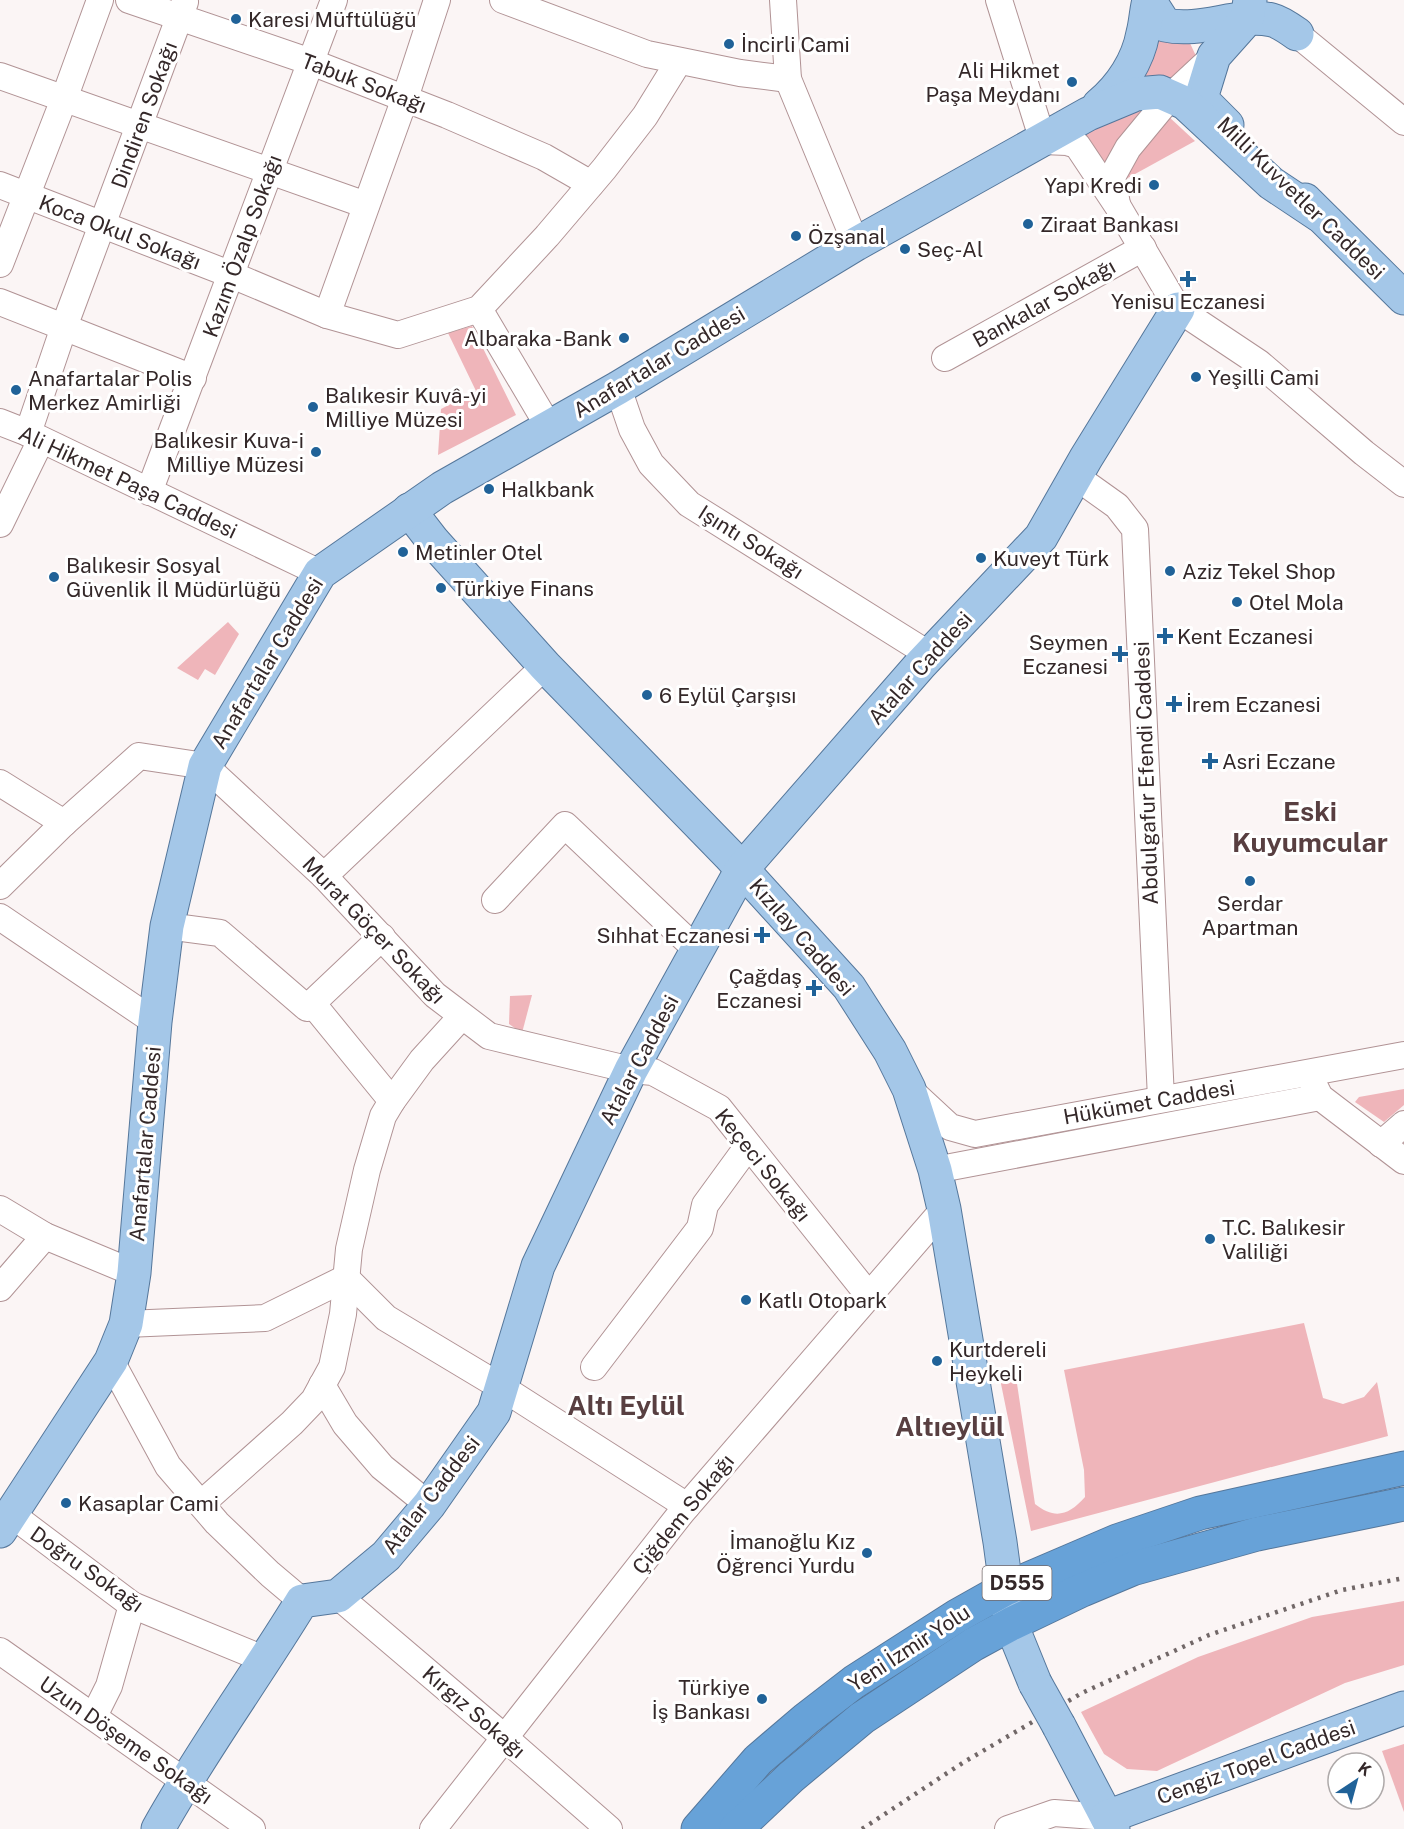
<svg xmlns="http://www.w3.org/2000/svg" width="1404" height="1829" font-family="'Public Sans',sans-serif">
	<style>
		.green { fill: #efb5ba }
		.lines { fill: none; stroke-linecap: round; stroke-linejoin: round }
		.minor-casing { stroke: #b19395; stroke-width: 28 }
		.major-casing { stroke: #55779b; stroke-width: 35 }
		.highway-casing { stroke: #55779b; stroke-width: 35 }
		.minor { stroke: #fff; stroke-width: 26 }
		.major { stroke: #a4c7e8; stroke-width: 33 }
		.highway { stroke: #67a2d8; stroke-width: 33 }
		.rail { stroke: #716767; stroke-width: 4.5; stroke-dasharray: 3 6; stroke-linecap: butt }
		.major-bridge-casing { stroke: #55779b; stroke-width: 35; stroke-linecap: butt }
		.major-bridge { stroke: #a4c7e8; stroke-width: 33 }
		.poi-dot { fill: #206298; stroke: #fff; stroke-width: 2 }
		.labels { text-anchor: middle; dominant-baseline: central; stroke-width: 6; stroke-linejoin: round; paint-order: stroke }
		.shield { fill: #fff; stroke: #716869; stroke-width: 1.5 }
		.shield-label { font-size: 20px; font-weight: bold; fill: #342829 }
		.poi-label { font-size: 21px; fill: #342829; stroke: #fff; text-anchor: start }
		.street-label { font-size: 21px; fill: #342829; stroke: #fff }
		.district-label { font-size: 27px; font-weight: bold; fill: #583f41; stroke: #fff }
	</style>
	<rect width="100%" height="100%" fill="#fbf5f5"/>
	<g class="green">
		<polygon points="1155,32 1188,39 1196,56 1172,83 1134,84"/>
		<polygon points="1147,104 1106,164 1101,162 1085,133"/>
		<polygon points="1168,116 1195,141 1126,179 1124,176 1131,160"/>
		<polygon points="472,326 516,415 438,455 441,409 476,391 448,333"/>
		<polygon points="228,622 239,634 215,675 205,669 198,680 177,668"/>
		<polygon points="532,995 522,1033 509,1024 510,996"/>
		<polygon points="1404,1089 1404,1105 1384,1122 1355,1102 1359,1097"/>
		<path d="M1304,1323L1323,1398L1343,1404L1364,1397L1377,1382L1388,1436L1031,1531L1000,1379L1016,1377L1035,1504C1055,1520 1069,1515 1085,1497L1084,1470L1064,1370Z"/>
		<polygon points="1404,1601 1404,1665 1345,1683 1157,1771 1127,1769 1104,1754 1081,1712 1198,1657 1312,1617"/>
		<polygon points="1404,1744 1404,1812 1382,1751"/>
	</g>
	<g class="lines">
		<defs>
			<g id="minor">
				<polyline points="129,0 311,62 447,115 544,157 591,184"/>
				<polyline points="503,0 647,54 740,73 788,79"/>
				<polyline points="783,0 788,79 856,244"/>
				<polyline points="999,0 1043,141 1067,142 1077,145 1117,205 1178,309 1259,363 1364,453 1404,484"/>
				<polyline points="1297,34 1404,122"/>
				<polyline points="0,76 366,205"/>
				<polyline points="0,185 232,275 327,315 398,335 479,309 547,236 604,169 645,116 679,61"/>
				<polyline points="1117,204 1112,177 1128,148 1171,96 1214,56"/>
				<polyline points="0,264 64,99 100,0"/>
				<polyline points="0,302 193,378"/>
				<polyline points="479,309 549,427"/>
				<polyline points="327,315 405,98 437,0"/>
				<polyline points="945,358 1143,248"/>
				<polyline points="618,388 632,429 651,464 689,504 930,655"/>
				<polyline points="0,422 28,433 320,573"/>
				<polyline points="28,433 64,327 185,2"/>
				<polyline points="1075,476 1117,506 1135,529 1161,1099"/>
				<polyline points="149,492 334,0"/>
				<polyline points="0,524 41,440"/>
				<polyline points="0,783 64,823"/>
				<polyline points="324,876 545,666"/>
				<polyline points="0,886 64,823 139,756 205,766 324,876 435,995 489,1036 631,1070 653,1072 719,1108 870,1297"/>
				<polyline points="495,900 565,825 697,950"/>
				<polyline points="0,917 155,1022"/>
				<polyline points="167,926 220,933 307,1008 382,937"/>
				<polyline points="312,1003 392,1101"/>
				<polyline points="1312,1081 1320,1097 1404,1161"/>
				<polyline points="909,1089 950,1127 975,1134 1404,1055"/>
				<polyline points="1381,1144 1404,1124"/>
				<polyline points="935,1170 1320,1097"/>
				<polyline points="0,1209 45,1236 134,1273"/>
				<polyline points="0,1288 45,1236"/>
				<polyline points="126,1324 265,1318 346,1278 386,1318 501,1387 687,1506"/>
				<polyline points="111,1361 168,1466 217,1523 270,1574 302,1601"/>
				<polyline points="594,1367 700,1228 705,1205 748,1146"/>
				<polyline points="322,1385 345,1424 382,1467 429,1505"/>
				<polyline points="201,1504 292,1423 314,1400 332,1367 343,1314 349,1249 367,1170 383,1116 392,1101 422,1060 462,1016"/>
				<polyline points="11,1514 132,1605 266,1660"/>
				<polyline points="338,1596 505,1738 609,1829"/>
				<polyline points="0,1651 252,1829"/>
				<polyline points="94,1716 109,1686 132,1605"/>
				<polyline points="433,1829 682,1512 944,1209"/>
				<polyline points="1008,1829 1054,1813 1107,1817"/>
			</g>
			<g id="major">
				<path d="M1149,0L1165,25C1202,33 1238,12 1272,20C1280,22 1290,29 1297,34"/>
				<path d="M1099,105C1121,87 1138,61 1143,33C1146,22 1146,11 1149,0"/>
				<polyline points="1227,125 1205,103 1202,95 1214,56 1247,19 1250,0"/>
				<polyline points="1305,200 1404,298"/>
				<polyline points="409,510 433,541 545,666 729,855 849,987 890,1051 909,1089 935,1170 944,1209 1000,1542 1011,1624 1035,1683"/>
				<polyline points="0,1531 111,1361 126,1324 134,1273 155,1022 167,926 205,766 320,573 442,488 618,388 856,244 1088,114 1136,94 1160,92 1185,103 1271,183 1319,215"/>
				<polyline points="1059,1726 1113,1829"/>
				<polyline points="1107,1817 1404,1708"/>
				<path d="M158,1829C202,1750 255,1678 302,1601L338,1596L386,1556L429,1505L494,1412L538,1266L631,1070L742,869L921,664L1041,537L1086,458L1178,309"/>
			</g>
			<g id="highway">
				<polyline points="698,1829 758,1760 806,1719 854,1682 957,1616 1005,1589 1117,1541 1200,1513 1404,1468"/>
				<polyline points="736,1829 791,1777 862,1718 974,1644 1011,1624 1082,1590 1132,1569 1257,1534 1404,1504"/>
			</g>
		</defs>
		<use href="#minor" class="minor-casing"/>
		<use href="#major" class="major-casing"/>
		<use href="#highway" class="highway-casing"/>
		<use href="#minor" class="minor"/>
		<use href="#major" class="major"/>
		<use href="#highway" class="highway"/>
		<polyline class="rail" points="862,1829 964,1762 1082,1693 1209,1635 1342,1590 1404,1578"/>
		<defs>
			<polyline id="major-bridge" points="1035,1683 1059,1726"/>
		</defs>
		<use href="#major-bridge" class="major-bridge-casing"/>
		<use href="#major-bridge" class="major-bridge"/>
	</g>
	<g class="poi-dot">
		<circle cx="236" cy="19" r="6"/>
		<circle cx="729" cy="44" r="6"/>
		<circle cx="1072" cy="82" r="6"/>
		<circle cx="1154" cy="185" r="6"/>
		<circle cx="1028" cy="224" r="6"/>
		<circle cx="796" cy="236" r="6"/>
		<circle cx="905" cy="249" r="6"/>
		<path d="M1185 270h6v6h6v6h-6v6h-6v-6h-6v-6h6z"/>
		<circle cx="624" cy="338" r="6"/>
		<circle cx="1196" cy="377" r="6"/>
		<circle cx="16" cy="390" r="6"/>
		<circle cx="313" cy="407" r="6"/>
		<circle cx="316" cy="452" r="6"/>
		<circle cx="489" cy="489" r="6"/>
		<circle cx="403" cy="552" r="6"/>
		<circle cx="981" cy="558" r="6"/>
		<circle cx="1170" cy="571" r="6"/>
		<circle cx="54" cy="577" r="6"/>
		<circle cx="441" cy="588" r="6"/>
		<circle cx="1237" cy="602" r="6"/>
		<path d="M1162 627h6v6h6v6h-6v6h-6v-6h-6v-6h6z"/>
		<path d="M1117 645h6v6h6v6h-6v6h-6v-6h-6v-6h6z"/>
		<circle cx="647" cy="695" r="6"/>
		<path d="M1171 695h6v6h6v6h-6v6h-6v-6h-6v-6h6z"/>
		<path d="M1207 752h6v6h6v6h-6v6h-6v-6h-6v-6h6z"/>
		<circle cx="1250" cy="881" r="6"/>
		<path d="M759 926h6v6h6v6h-6v6h-6v-6h-6v-6h6z"/>
		<path d="M811 979h6v6h6v6h-6v6h-6v-6h-6v-6h6z"/>
		<circle cx="1210" cy="1239" r="6"/>
		<circle cx="746" cy="1300" r="6"/>
		<circle cx="937" cy="1361" r="6"/>
		<circle cx="66" cy="1503" r="6"/>
		<circle cx="867" cy="1553" r="6"/>
		<circle cx="762" cy="1699" r="6"/>
	</g>
	<g class="labels">
		<rect class="shield" x="982.5" y="1566" width="69" height="34" rx="4.5"/>
		<g class="shield-label">
			<text x="1017" y="1583">D555</text>
		</g>
		<g class="poi-label">
			<text x="248" y="19">Karesi Müftülüğü</text>
			<text x="741" y="44">İncirli Cami</text>
			<text x="1060" y="70" text-anchor="end">Ali Hikmet<tspan x="1060" dy="24">Paşa Meydanı</tspan></text>
			<text x="1142" y="185" text-anchor="end">Yapı Kredi</text>
			<text x="1040" y="224">Ziraat Bankası</text>
			<text x="808" y="236">Özşanal</text>
			<text x="917" y="249">Seç-Al</text>
			<text x="1188" y="301" text-anchor="middle">Yenisu Eczanesi</text>
			<text x="612" y="338" text-anchor="end">Albaraka -Bank</text>
			<text x="1208" y="377">Yeşilli Cami</text>
			<text x="28" y="378">Anafartalar Polis<tspan x="28" dy="24">Merkez Amirliği</tspan></text>
			<text x="325" y="395">Balıkesir Kuvâ-yi<tspan x="325" dy="24">Milliye Müzesi</tspan></text>
			<text x="304" y="440" text-anchor="end">Balıkesir Kuva-i<tspan x="304" dy="24">Milliye Müzesi</tspan></text>
			<text x="501" y="489">Halkbank</text>
			<text x="415" y="552">Metinler Otel</text>
			<text x="993" y="558">Kuveyt Türk</text>
			<text x="66" y="565">Balıkesir Sosyal<tspan x="66" dy="24">Güvenlik İl Müdürlüğü</tspan></text>
			<text x="1182" y="571">Aziz Tekel Shop</text>
			<text x="453" y="588">Türkiye Finans</text>
			<text x="1249" y="602">Otel Mola</text>
			<text x="1177" y="636">Kent Eczanesi</text>
			<text x="1108" y="642" text-anchor="end">Seymen<tspan x="1108" dy="24">Eczanesi</tspan></text>
			<text x="659" y="695">6 Eylül Çarşısı</text>
			<text x="1186" y="704">İrem Eczanesi</text>
			<text x="1222" y="761">Asri Eczane</text>
			<text x="1250" y="903" text-anchor="middle">Serdar<tspan x="1250" dy="24">Apartman</tspan></text>
			<text x="750" y="935" text-anchor="end">Sıhhat Eczanesi</text>
			<text x="802" y="976" text-anchor="end">Çağdaş<tspan x="802" dy="24">Eczanesi</tspan></text>
			<text x="1222" y="1227">T.C. Balıkesir<tspan x="1222" dy="24">Valiliği</tspan></text>
			<text x="758" y="1300">Katlı Otopark</text>
			<text x="949" y="1349">Kurtdereli<tspan x="949" dy="24">Heykeli</tspan></text>
			<text x="78" y="1503">Kasaplar Cami</text>
			<text x="855" y="1541" text-anchor="end">İmanoğlu Kız<tspan x="855" dy="24">Öğrenci Yurdu</tspan></text>
			<text x="750" y="1687" text-anchor="end">Türkiye<tspan x="750" dy="24">İş Bankası</tspan></text>
		</g>
		<g class="street-label">
			<text transform="translate(364 83) rotate(21)">Tabuk Sokağı</text>
			<text transform="translate(144 115) rotate(-70)">Dindiren Sokağı</text>
			<text transform="translate(1301 198) rotate(44)">Milli Kuvvetler Caddesi</text>
			<text transform="translate(120 232) rotate(21)">Koca Okul Sokağı</text>
			<text transform="translate(242 246) rotate(-70)">Kazım Özalp Sokağı</text>
			<text transform="translate(1044 303) rotate(-29)">Bankalar Sokağı</text>
			<text transform="translate(659 362) rotate(-31)">Anafartalar Caddesi</text>
			<text transform="translate(128 482) rotate(25)">Ali Hikmet Paşa Caddesi</text>
			<text transform="translate(751 542) rotate(32)">Işıntı Sokağı</text>
			<text transform="translate(267 663) rotate(-59)">Anafartalar Caddesi</text>
			<text transform="translate(920 668) rotate(-48)">Atalar Caddesi</text>
			<text transform="translate(1146 773) rotate(-92)">Abdulgafur Efendi Caddesi</text>
			<text transform="translate(374 930) rotate(46)">Murat Göçer Sokağı</text>
			<text transform="translate(802 937) rotate(49)">Kızılay Caddesi</text>
			<text transform="translate(639 1060) rotate(-62)">Atalar Caddesi</text>
			<text transform="translate(1149 1102) rotate(-10)">Hükümet Caddesi</text>
			<text transform="translate(145 1144) rotate(-85)">Anafartalar Caddesi</text>
			<text transform="translate(763 1165) rotate(51)">Keçeci Sokağı</text>
			<text transform="translate(431 1495) rotate(-52)">Atalar Caddesi</text>
			<text transform="translate(683 1514) rotate(-51)">Çiğdem Sokağı</text>
			<text transform="translate(87 1569) rotate(35)">Doğru Sokağı</text>
			<text transform="translate(909 1648) rotate(-33)">Yeni İzmir Yolu</text>
			<text transform="translate(474 1712) rotate(41)">Kırgız Sokağı</text>
			<text transform="translate(126 1740) rotate(35)">Uzun Döşeme Sokağı</text>
			<text transform="translate(1256 1762) rotate(-20)">Cengiz Topel Caddesi</text>
		</g>
		<g class="district-label">
			<text x="1310" y="811">Eski<tspan x="1310" dy="31">Kuyumcular</tspan></text>
			<text x="626" y="1405">Altı Eylül</text>
			<text x="950" y="1426">Altıeylül</text>
		</g>
	</g>
	<g transform="translate(1356 1781) rotate(36)"><circle r="28" fill="#ffffff" stroke="#aea9a9" stroke-width="1.5"/>
	<path d="M0-4.5L10 22L0 15L-10 22Z" fill="#206298"/>
	<text y="-9" font-size="16" font-weight="bold" text-anchor="middle" fill="#342829">K</text>
	</g>
</svg>
